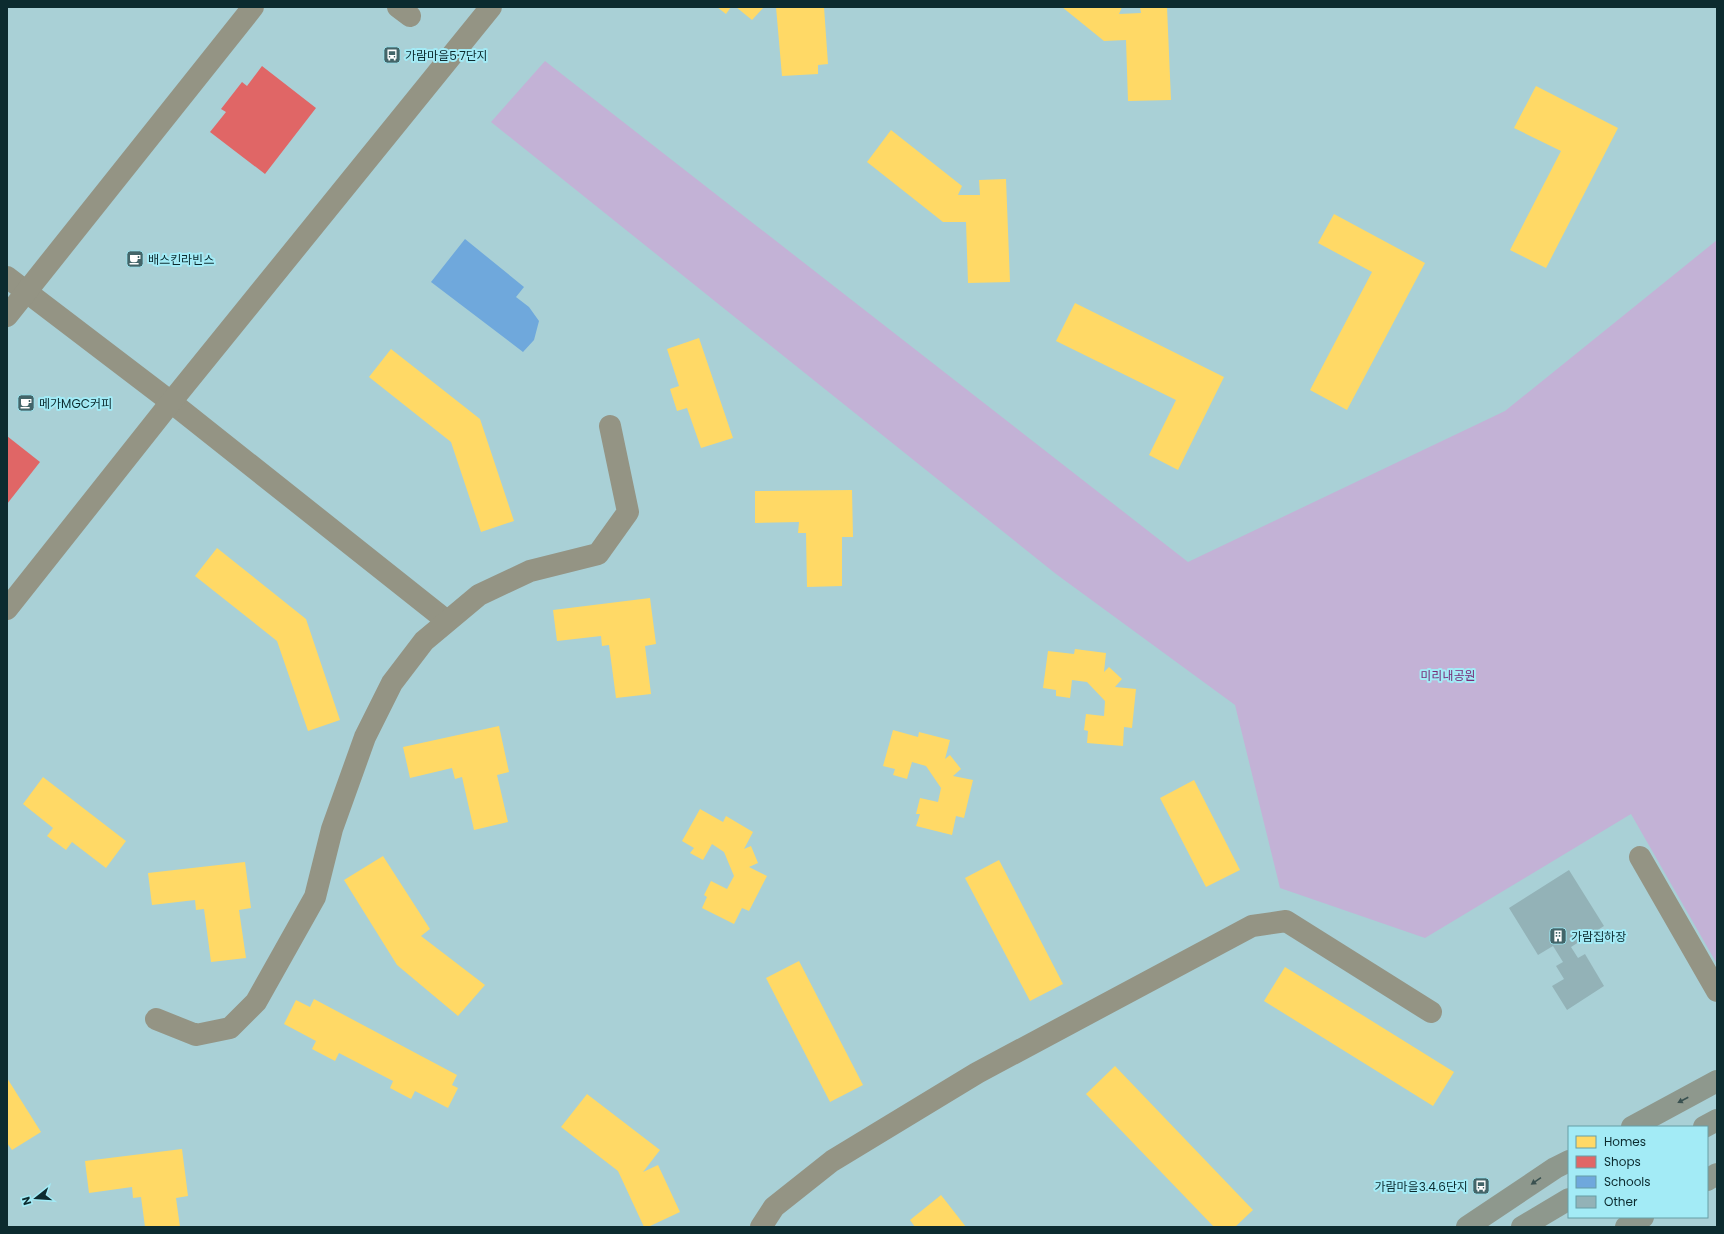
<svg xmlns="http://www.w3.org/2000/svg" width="1724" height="1234" font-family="Poppins,'Noto Sans KR',sans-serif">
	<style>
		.green { fill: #c3b2d6 }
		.homes { fill: #ffd966 }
		.shops { fill: #e06666 }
		.schools { fill: #6fa8dc }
		.building { fill: #93b2b7 }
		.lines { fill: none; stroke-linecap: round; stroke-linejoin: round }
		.minor { stroke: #949484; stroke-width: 22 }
		.major { stroke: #8e988d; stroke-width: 22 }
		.oneway { fill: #3a5150 }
		.labels { text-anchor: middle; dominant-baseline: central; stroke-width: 4; stroke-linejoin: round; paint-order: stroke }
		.poi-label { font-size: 12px; fill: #0c2b2f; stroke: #a3ebf6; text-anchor: start }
		.park-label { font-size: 12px; fill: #782c77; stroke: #a3ebf6 }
	</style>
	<rect width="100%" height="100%" fill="#a9d0d6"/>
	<polygon class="green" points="545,61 1188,562 1505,411 1717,240 1717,964 1631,814 1425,938 1280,888 1235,705 1056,574 491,122"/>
	<g class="homes">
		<polygon points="717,7 731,7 726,14"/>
		<polygon points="736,7 764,7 752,20"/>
		<polygon points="776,7 824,7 828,64 818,65 818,74 782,76"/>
		<polygon points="1062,7 1122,7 1119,14 1141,13 1140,7 1167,7 1171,100 1128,101 1126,40 1104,41"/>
		<polygon points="1536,86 1618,128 1546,268 1510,250 1561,151 1514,128"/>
		<polygon points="891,130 962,186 958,195 980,195 979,180 1006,179 1010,282 968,283 966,222 943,222 867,162"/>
		<polygon points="1334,214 1425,263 1347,410 1310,390 1372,272 1318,243"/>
		<polygon points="1075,303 1224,377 1178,470 1149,455 1176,400 1056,341"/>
		<polygon points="699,338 733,438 701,448 687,408 677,411 670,389 679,386 667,349"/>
		<polygon points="391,349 480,419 514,521 481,532 451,442 369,377"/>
		<polygon points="852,490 853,537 842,537 842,586 807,587 806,533 798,533 799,522 755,523 755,491"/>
		<polygon points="217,548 306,619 340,720 308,731 277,641 195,576"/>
		<polygon points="650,598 656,644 645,646 651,694 616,698 609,645 602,646 601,636 557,641 553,610"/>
		<polygon points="1075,649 1106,653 1104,672 1109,667 1122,679 1115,687 1136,689 1132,728 1124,727 1123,746 1087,743 1088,731 1084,730 1086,714 1104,716 1105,701 1087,682 1072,680 1070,698 1056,696 1056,690 1043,688 1048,651 1074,654"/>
		<polygon points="499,726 509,772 497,775 508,822 474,830 462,777 455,779 452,768 410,778 403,747"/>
		<polygon points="893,730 918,737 919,732 950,740 945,759 950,755 961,769 953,776 973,780 964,818 956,816 952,835 916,826 920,814 916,814 920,798 938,802 941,788 926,766 912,762 907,779 893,775 895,769 883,766"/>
		<polygon points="43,777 126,841 106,868 72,842 66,850 47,836 53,828 23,804"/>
		<polygon points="1194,780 1240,870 1206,887 1160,798"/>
		<polygon points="700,809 723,822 726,816 753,832 744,849 751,846 758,863 749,867 767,876 749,911 742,908 734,924 702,908 707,897 704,895 711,881 727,889 734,876 724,852 712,844 703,860 690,853 694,848 682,841"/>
		<polygon points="383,856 430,929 421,936 485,985 458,1016 397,965 344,880"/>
		<polygon points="999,860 1063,984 1030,1001 965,878"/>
		<polygon points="245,862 251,908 239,910 246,958 211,962 204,909 196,910 195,900 152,905 148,873"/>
		<polygon points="799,961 863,1085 830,1102 766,978"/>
		<polygon points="1285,967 1454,1072 1433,1106 1264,1001"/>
		<polygon points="314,999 457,1075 452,1085 458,1088 448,1108 415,1091 411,1099 390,1088 393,1081 339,1053 335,1061 312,1049 316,1041 284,1024 296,1000 310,1007"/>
		<polygon points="1115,1066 1253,1210 1235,1227 1214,1227 1086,1094"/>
		<polygon points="7,1078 41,1132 12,1150 7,1143"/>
		<polygon points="587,1094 660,1150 643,1172 658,1165 680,1212 648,1227 644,1227 618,1171 561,1127"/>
		<polygon points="182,1149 188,1196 176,1198 180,1227 145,1227 141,1197 133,1198 132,1187 89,1193 85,1161"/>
		<polygon points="941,1195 966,1227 915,1227 910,1220"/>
	</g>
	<g class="shops">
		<polygon points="262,66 316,108 265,174 210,132 226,112 221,109 242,82 247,86"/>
		<polygon points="7,436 40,462 7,504"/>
	</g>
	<polygon class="schools" points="465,239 524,287 516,297 529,307 539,321 534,340 523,352 431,282"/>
	<polygon class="building" points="1569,870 1604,926 1571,947 1578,958 1585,954 1604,986 1567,1010 1552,986 1564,979 1556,966 1563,962 1553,946 1538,955 1509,908"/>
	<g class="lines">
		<g class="minor">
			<polyline points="398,7 410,16"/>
			<polyline points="7,277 171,402 447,621"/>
			<polyline points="7,316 253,7"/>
			<polyline points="7,609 171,402 491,7"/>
			<polyline points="1640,857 1717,991"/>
			<polyline points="156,1019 196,1035 230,1028 256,1002 315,897 332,829 365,737 392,683 424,641 479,595 530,571 598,554 628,512 610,426"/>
			<polyline points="761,1227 774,1207 832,1161 977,1073 1252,926 1286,921 1431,1012"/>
		</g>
		<g class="major">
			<polyline points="1632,1127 1717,1081"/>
			<polyline points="1704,1127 1717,1120"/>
			<polyline points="1707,1180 1717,1174"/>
			<polyline points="1467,1227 1555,1168 1569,1161"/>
			<polyline points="1522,1227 1569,1199"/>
			<polyline points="1626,1227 1643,1217"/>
		</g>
	</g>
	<defs><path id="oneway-solid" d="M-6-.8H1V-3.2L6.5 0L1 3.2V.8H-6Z"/></defs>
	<g class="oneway">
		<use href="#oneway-solid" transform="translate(1683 1100) rotate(152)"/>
		<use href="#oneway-solid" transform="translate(1536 1181) rotate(146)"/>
	</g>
	<defs>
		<symbol id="bus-square" viewBox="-11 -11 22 22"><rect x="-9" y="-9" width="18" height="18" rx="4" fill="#436569" stroke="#a3ebf6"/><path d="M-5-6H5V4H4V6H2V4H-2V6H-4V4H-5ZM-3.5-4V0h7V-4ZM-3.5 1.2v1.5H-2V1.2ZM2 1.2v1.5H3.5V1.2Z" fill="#fff"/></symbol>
		<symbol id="cafe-square" viewBox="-11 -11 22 22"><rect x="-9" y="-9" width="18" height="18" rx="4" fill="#436569" stroke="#a3ebf6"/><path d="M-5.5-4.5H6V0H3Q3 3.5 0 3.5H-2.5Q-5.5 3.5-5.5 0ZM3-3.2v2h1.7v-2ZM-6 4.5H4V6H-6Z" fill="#fff"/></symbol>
		<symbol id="building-square" viewBox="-11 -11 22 22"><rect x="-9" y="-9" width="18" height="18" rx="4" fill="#436569" stroke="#a3ebf6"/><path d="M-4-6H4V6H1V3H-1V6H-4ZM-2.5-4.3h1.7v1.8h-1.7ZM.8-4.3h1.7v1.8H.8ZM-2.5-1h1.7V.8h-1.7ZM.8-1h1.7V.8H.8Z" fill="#fff"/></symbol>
	</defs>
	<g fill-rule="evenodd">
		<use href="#bus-square" x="382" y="45" width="20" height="20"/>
		<use href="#cafe-square" x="125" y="249" width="20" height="20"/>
		<use href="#cafe-square" x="16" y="393" width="20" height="20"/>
		<use href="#building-square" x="1548" y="926" width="20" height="20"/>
		<use href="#bus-square" x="1471" y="1176" width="20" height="20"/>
	</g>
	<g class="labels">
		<g class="poi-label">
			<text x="405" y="55">가람마을5·7단지</text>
			<text x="148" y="259">배스킨라빈스</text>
			<text x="39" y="403">메가MGC커피</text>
			<text x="1571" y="936">가람집하장</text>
			<text x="1468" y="1186" text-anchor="end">가람마을3.4.6단지</text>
		</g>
		<g class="park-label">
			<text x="1448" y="675">미리내공원</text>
		</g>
	</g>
	<rect width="1724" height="1234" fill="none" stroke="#0c2b2f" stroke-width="16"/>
	<rect x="1568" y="1126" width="140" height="92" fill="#a3ebf6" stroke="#679ea6"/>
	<rect x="1576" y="1136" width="20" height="12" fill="#ffd966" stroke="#679ea6"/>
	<text x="1604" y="1146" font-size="12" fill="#0c2b2f">Homes</text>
	<rect x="1576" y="1156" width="20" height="12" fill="#e06666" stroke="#679ea6"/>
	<text x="1604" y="1166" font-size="12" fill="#0c2b2f">Shops</text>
	<rect x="1576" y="1176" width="20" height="12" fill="#6fa8dc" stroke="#679ea6"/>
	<text x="1604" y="1186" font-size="12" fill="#0c2b2f">Schools</text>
	<rect x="1576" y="1196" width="20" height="12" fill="#93b2b7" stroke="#679ea6"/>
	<text x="1604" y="1206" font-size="12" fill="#0c2b2f">Other</text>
	<g transform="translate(36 1198) rotate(253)" stroke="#a3ebf6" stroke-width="3" paint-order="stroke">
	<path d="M0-3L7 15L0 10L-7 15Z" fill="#0c2b2f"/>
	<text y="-6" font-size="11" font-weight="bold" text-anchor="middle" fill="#0c2b2f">N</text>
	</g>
</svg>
